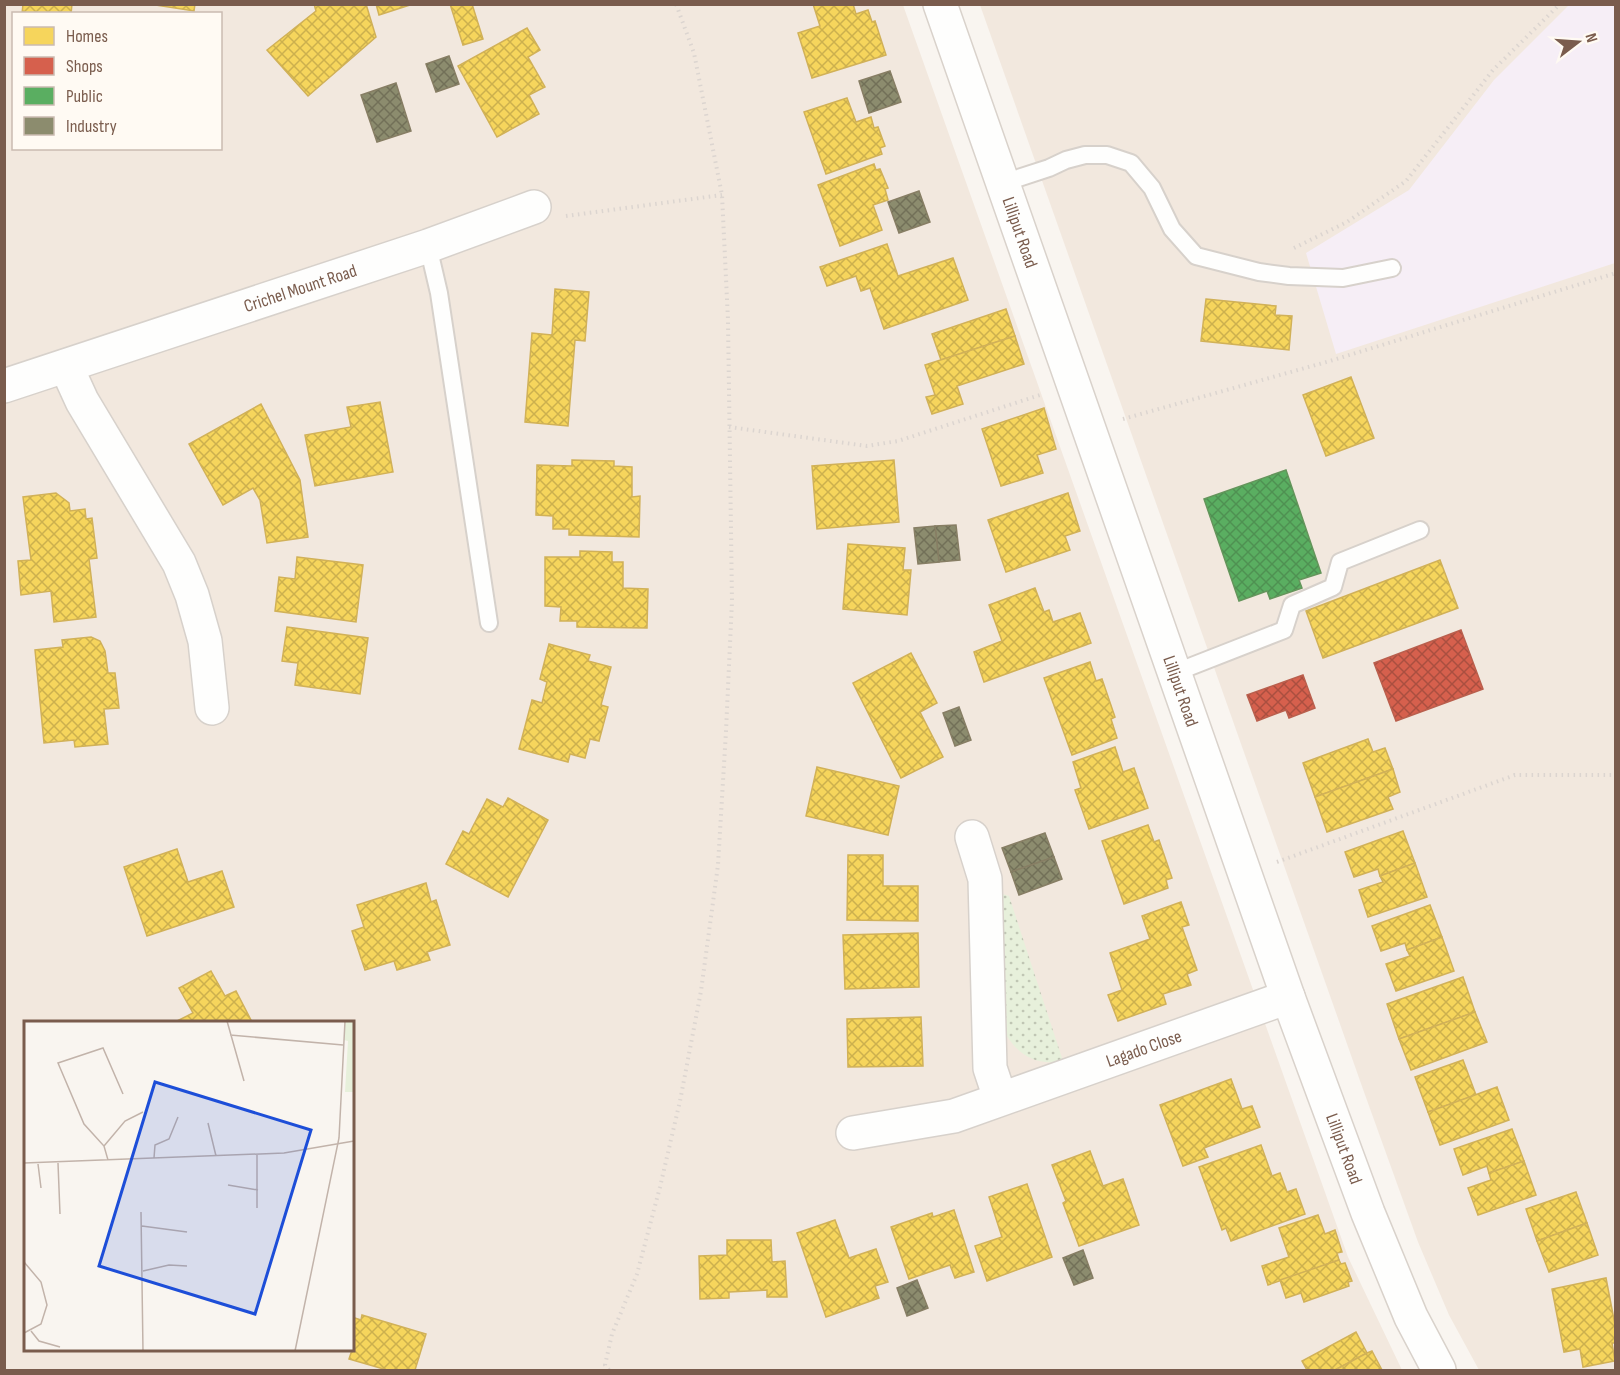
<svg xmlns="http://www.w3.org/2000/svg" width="1620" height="1375" font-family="'Sofia Sans Condensed',sans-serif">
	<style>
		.residential { fill: #f2e8de; fill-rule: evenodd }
		.education { fill: #f6eef6 }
		.grass { fill: url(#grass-dots) }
		.homes { fill: url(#homes-cross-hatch); stroke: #d1b158; stroke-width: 1.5 }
		.shops { fill: url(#shops-cross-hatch); stroke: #ba5f4d; stroke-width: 1.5 }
		.public { fill: url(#public-cross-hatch); stroke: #64955b; stroke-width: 1.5 }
		.industry { fill: url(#industry-cross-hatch); stroke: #877e64; stroke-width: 1.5 }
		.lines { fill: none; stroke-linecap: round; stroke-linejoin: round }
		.lane-casing { stroke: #d7d1cb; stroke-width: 20 }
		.street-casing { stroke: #d7d1cb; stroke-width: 36 }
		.secondary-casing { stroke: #d9d2cb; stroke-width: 36 }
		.path { stroke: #dcd5d0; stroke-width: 4; stroke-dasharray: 1.5 4.5; stroke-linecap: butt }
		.lane { stroke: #fefefd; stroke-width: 16 }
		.street { stroke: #fefefd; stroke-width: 33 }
		.secondary { stroke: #fefefd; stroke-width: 33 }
		.labels { text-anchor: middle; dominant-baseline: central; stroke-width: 6; stroke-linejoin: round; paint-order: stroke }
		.street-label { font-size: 18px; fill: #7a5c4d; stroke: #fffaf3 }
		.inset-road { fill: none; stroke: #c2b3aa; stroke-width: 1.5 }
		.view { fill: #1d4ed8; fill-opacity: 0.15; stroke: #1d4ed8; stroke-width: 3 }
		.inset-edge { fill: none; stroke: #7a5c4d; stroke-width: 3 }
	</style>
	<defs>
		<pattern id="grass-dots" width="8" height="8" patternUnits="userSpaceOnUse" patternTransform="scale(1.5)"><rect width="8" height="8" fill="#e7f0db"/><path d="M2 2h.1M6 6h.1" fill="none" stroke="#c0c6b4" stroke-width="1.8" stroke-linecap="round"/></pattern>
		<pattern id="homes-cross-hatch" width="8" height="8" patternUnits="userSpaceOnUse" patternTransform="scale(1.5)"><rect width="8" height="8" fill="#f6d55c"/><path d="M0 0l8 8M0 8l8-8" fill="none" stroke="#ccb04e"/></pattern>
		<pattern id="shops-cross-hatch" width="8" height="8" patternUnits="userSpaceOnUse" patternTransform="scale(1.5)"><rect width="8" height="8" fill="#d6604d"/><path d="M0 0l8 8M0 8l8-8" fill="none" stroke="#aa4f40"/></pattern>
		<pattern id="public-cross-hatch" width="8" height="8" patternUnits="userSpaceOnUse" patternTransform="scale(1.5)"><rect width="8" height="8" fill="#5aae61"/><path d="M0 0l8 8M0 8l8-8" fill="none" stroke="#4f9152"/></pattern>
		<pattern id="industry-cross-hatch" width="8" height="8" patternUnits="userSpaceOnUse" patternTransform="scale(1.5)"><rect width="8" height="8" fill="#8c8c6e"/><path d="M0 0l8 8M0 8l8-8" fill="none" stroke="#727058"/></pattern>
	</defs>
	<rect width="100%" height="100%" fill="#f9f5f0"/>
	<g class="residential">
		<path d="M5,5H903L1348,1257L1402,1370H5ZM14,14H220V148H14ZM26,1022H352V1350H26Z"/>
		<polygon points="980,5 1615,5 1615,1370 1479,1370 1449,1315 1418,1242 1364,1092"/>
	</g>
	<polygon class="education" points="1569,5 1615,5 1615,263 1336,354 1306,253 1409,190 1494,80"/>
	<path class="grass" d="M999,893L1009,896L1063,1061C1035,1067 1014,1053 1002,1027Z"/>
	<g class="homes">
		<polygon points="23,4 72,4 71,14 22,14"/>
		<polygon points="149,4 195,4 194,11"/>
		<polygon points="314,4 366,4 376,37 308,96 267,50 316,11"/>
		<polygon points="376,4 413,4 379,15"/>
		<polygon points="450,4 472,4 483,39 463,45"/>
		<polygon points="813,4 853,4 856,14 868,10 872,22 875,21 886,55 812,78 798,33 820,26"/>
		<polygon points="527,28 540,50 528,57 545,87 529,95 539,114 497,137 458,66"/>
		<polygon points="847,98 856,122 871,117 874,128 878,127 885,146 880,148 882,154 826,174 804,112"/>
		<polygon points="874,164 876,170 880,169 888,188 885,189 888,200 873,205 882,230 840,246 818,185"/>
		<polygon points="887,244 898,276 953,258 968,300 884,329 870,288 861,291 856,276 827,286 820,267"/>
		<polygon points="555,289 589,292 585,341 575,340 568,426 525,422 532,333 552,335"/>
		<polygon points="1206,299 1276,306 1275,315 1292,316 1289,350 1201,341"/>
		<polygon points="1006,309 1015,336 941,360 932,334"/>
		<polygon points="1015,336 1024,364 957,386 963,404 932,414 926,397 935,395 925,365"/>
		<polygon points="1351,377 1374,438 1326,456 1303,395"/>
		<polygon points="380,402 393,472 315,486 305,435 351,427 347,407"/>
		<polygon points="261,404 300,480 308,537 267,543 260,500 253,488 223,505 189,444"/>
		<polygon points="1044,408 1056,449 1037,455 1043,473 1001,486 982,429"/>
		<polygon points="572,460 614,461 614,466 632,467 632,497 640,496 639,537 569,535 569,529 553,529 553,516 536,515 537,465 572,466"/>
		<polygon points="894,460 899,522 817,529 812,466"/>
		<polygon points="56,493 69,503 70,511 85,509 86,519 92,518 97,558 89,559 96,617 54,622 51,591 21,595 18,561 31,560 23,497"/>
		<polygon points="1068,493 1080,531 1065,536 1070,550 1006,572 988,520"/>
		<polygon points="848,544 905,548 903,570 911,570 907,615 843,609"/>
		<polygon points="580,551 612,552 612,562 623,562 623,588 648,589 647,628 577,627 577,621 560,621 561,607 545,606 545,557 580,557"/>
		<polygon points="297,557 363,565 356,622 275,611 279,577 295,579"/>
		<polygon points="1440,560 1458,608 1323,658 1306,611"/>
		<polygon points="1035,588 1044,612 1049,610 1053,622 1080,613 1091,643 984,682 974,652 1002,641 989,605"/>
		<polygon points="287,627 368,638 360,694 295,685 298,663 282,661"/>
		<polygon points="91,637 100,641 105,651 108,673 115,673 119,708 104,709 108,744 75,747 74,740 44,743 35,650 63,647 62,640"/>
		<polygon points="549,644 590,655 588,661 611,667 601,705 608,707 599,741 590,739 585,758 570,754 568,762 519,749 532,700 542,703 547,682 540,679"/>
		<polygon points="911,653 937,703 920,712 943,757 901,778 853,683"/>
		<polygon points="1090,662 1096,681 1102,679 1115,717 1111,719 1117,738 1072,755 1044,678"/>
		<polygon points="1368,739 1373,752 1385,748 1393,769 1315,797 1303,763"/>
		<polygon points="1115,747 1123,772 1134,768 1148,808 1089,829 1075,790 1081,788 1073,762"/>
		<polygon points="817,767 899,786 888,835 806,816"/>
		<polygon points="1393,769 1400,792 1388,797 1393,809 1327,832 1315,797"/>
		<polygon points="508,798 548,820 508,897 446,864 463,831 469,834 487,799 503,807"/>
		<polygon points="1148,825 1154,842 1159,840 1172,878 1166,880 1168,888 1124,904 1102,841"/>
		<polygon points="1403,831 1415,863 1380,876 1378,869 1354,877 1345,852"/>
		<polygon points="177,849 188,882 222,871 234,907 147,936 124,867"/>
		<polygon points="848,855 883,855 883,886 918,886 918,921 847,920"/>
		<polygon points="1415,863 1427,897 1368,917 1359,890 1383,882 1380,876"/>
		<polygon points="426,883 431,902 436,900 450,945 427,952 430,960 397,970 394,961 365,970 352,931 364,927 357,905"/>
		<polygon points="1181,902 1189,925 1182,927 1197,970 1187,974 1191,985 1163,994 1166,1004 1118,1021 1108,995 1122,990 1110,953 1150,939 1142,916"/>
		<polygon points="1430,905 1442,937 1407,950 1405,943 1381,951 1372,926"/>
		<polygon points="918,933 919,987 845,989 843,935"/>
		<polygon points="1442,937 1454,971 1396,991 1386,964 1410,956 1407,950"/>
		<polygon points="211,971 225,996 236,991 252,1022 175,1022 193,1013 179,988"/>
		<polygon points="1463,977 1475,1012 1399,1039 1387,1004"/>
		<polygon points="1475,1012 1487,1042 1411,1070 1399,1039"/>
		<polygon points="921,1017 923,1066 848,1067 847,1019"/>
		<polygon points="1463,1060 1476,1095 1428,1112 1415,1077"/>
		<polygon points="1231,1079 1242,1109 1252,1106 1260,1127 1204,1148 1208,1157 1183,1166 1160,1105"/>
		<polygon points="1497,1087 1509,1120 1440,1145 1428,1112"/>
		<polygon points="1512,1129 1524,1161 1489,1173 1487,1166 1463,1175 1454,1149"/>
		<polygon points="1261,1145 1272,1176 1280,1173 1287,1192 1296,1189 1305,1214 1231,1241 1226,1228 1222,1230 1199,1167"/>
		<polygon points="1090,1151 1103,1186 1123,1179 1139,1225 1079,1246 1063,1203 1066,1201 1052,1165"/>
		<polygon points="1524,1161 1536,1195 1478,1215 1468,1188 1491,1180 1489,1173"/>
		<polygon points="1027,1184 1052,1257 987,1281 975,1246 1002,1237 989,1197"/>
		<polygon points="1576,1192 1587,1223 1537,1241 1526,1209"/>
		<polygon points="954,1210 974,1272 955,1278 950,1265 909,1279 891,1227 932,1213 933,1217"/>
		<polygon points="1318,1215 1325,1234 1335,1230 1342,1252 1337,1253 1339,1260 1268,1285 1262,1266 1289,1257 1279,1228"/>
		<polygon points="835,1220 849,1258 876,1249 888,1282 875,1286 879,1298 826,1317 797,1233"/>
		<polygon points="1587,1223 1598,1255 1549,1272 1537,1241"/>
		<polygon points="727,1240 771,1240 772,1262 785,1261 787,1297 767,1297 767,1290 729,1292 729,1298 700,1299 699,1256 727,1255"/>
		<polygon points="1339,1260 1341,1264 1345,1263 1352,1281 1348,1282 1349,1286 1304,1302 1301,1293 1286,1298 1280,1280"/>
		<polygon points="1606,1278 1616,1330 1616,1343 1612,1343 1615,1361 1583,1367 1580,1349 1564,1352 1552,1289"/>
		<polygon points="362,1315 426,1334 415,1370 387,1370 349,1359 352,1350 352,1317 361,1320"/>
		<polygon points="1356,1332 1367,1353 1335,1370 1307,1370 1302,1361"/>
		<polygon points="1372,1351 1382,1370 1335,1370 1367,1353"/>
	</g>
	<g class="shops">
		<polygon points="1461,630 1483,689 1396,721 1374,663"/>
		<polygon points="1303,675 1315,708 1289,718 1286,710 1257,721 1247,695"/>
	</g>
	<polygon class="public" points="1286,470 1321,573 1299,580 1302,588 1270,599 1267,591 1239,601 1204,499"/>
	<g class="industry">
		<polygon points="449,56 459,84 436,92 426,64"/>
		<polygon points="890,71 901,102 869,113 859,81"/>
		<polygon points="396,83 411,131 377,142 361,95"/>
		<polygon points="919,191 930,222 899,233 888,202"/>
		<polygon points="956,525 960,560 939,562 935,526"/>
		<polygon points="935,526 939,562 918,564 914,528"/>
		<polygon points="959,707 971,740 955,746 943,713"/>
		<polygon points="1045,833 1054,857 1011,872 1002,848"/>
		<polygon points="1054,857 1062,879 1019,895 1011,872"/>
		<polygon points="1083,1250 1093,1278 1074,1285 1063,1258"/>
		<polygon points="917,1280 928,1308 907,1316 897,1288"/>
	</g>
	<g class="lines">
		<defs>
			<g id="lane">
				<polyline points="1003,183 1049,168 1066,160 1085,155 1107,155 1131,163 1152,188 1172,229 1196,256 1259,272 1289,276 1343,278 1392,268"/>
				<polyline points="428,246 439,293 489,623"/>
				<polyline points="1174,673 1284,630 1292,605 1333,587 1340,562 1420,530"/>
			</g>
			<g id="street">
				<polyline points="66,366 82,401 179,563 192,595 205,641 212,708"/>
				<path id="s1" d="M4,386L428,246L534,207"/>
				<polyline points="972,837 985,879 990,1068 1000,1098"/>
				<path id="s2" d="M853,1133L954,1116L1288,997"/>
			</g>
			<g id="secondary">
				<path id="s3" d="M940,4L1288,997L1368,1213L1411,1317L1439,1370"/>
			</g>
		</defs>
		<use href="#lane" class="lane-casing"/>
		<use href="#street" class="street-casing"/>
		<use href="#secondary" class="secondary-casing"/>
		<g class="path">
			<polyline points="566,216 722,195"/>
			<polyline points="1294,248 1347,222 1406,181 1493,70 1560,4"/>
			<polyline points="1123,419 1330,361 1616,273"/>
			<polyline points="729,427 867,446 898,441 1040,395"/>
			<polyline points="1277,862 1515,775 1616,775"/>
			<polyline points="609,1370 605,1365 612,1334 637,1274 660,1187 680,1101 701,991 718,865 726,731 732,601 728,320 722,195 694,53 676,4"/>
		</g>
		<use href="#lane" class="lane"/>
		<use href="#street" class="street"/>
		<use href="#secondary" class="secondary"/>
	</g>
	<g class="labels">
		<g class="street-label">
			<text stroke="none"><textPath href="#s3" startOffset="242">Lilliput Road</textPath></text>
			<text stroke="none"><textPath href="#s1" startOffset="312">Crichel Mount Road</textPath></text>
			<text stroke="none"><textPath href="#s3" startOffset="728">Lilliput Road</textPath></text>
			<text stroke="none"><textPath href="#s2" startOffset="304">Lagado Close</textPath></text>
			<text stroke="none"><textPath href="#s3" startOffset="1214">Lilliput Road</textPath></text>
		</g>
	</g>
	<g transform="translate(24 1021)">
		<rect width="330" height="330" fill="#f9f5f0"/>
		<path d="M321,0H330V71H321L324,20L320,19Z" fill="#e7f0db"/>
		<path class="inset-road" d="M203,0L220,60M206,14L319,24M184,102L192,135M80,125L101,100L119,91M233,133V187M130,137L131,124L145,118L154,96M84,139L80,125L60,103L34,42L79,27L99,73M0,142L260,132L330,120M34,142L36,193M14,143L17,167M204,164L234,169M117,191L119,330M118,205L163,211M0,241L17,261L23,284L17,303L0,312M119,250L145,244L163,245M7,310L15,320L36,326M271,330L315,117L321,0"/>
		<path class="view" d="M131,61L287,109L231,293L75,245Z"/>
		<rect width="330" height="330" class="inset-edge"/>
	</g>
	<rect width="1620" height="1375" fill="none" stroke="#7a5c4d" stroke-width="12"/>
	<rect x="12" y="12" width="210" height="138" fill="#fffaf3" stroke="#cabbb1" stroke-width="1.5"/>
	<rect x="24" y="27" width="30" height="18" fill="#f6d55c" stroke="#cabbb1" stroke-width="1.5"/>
	<text x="66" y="42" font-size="18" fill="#7a5c4d">Homes</text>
	<rect x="24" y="57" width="30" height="18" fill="#d6604d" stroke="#cabbb1" stroke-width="1.5"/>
	<text x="66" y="72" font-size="18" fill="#7a5c4d">Shops</text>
	<rect x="24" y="87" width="30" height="18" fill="#5aae61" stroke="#cabbb1" stroke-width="1.5"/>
	<text x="66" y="102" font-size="18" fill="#7a5c4d">Public</text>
	<rect x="24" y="117" width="30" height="18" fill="#8c8c6e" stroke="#cabbb1" stroke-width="1.5"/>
	<text x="66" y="132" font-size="18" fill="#7a5c4d">Industry</text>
	<g transform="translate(1578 42) rotate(73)" stroke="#fffaf3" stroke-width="4.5" paint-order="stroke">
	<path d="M0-4.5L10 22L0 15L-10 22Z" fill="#7a5c4d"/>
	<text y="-9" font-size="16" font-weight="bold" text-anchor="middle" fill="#7a5c4d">N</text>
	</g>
</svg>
